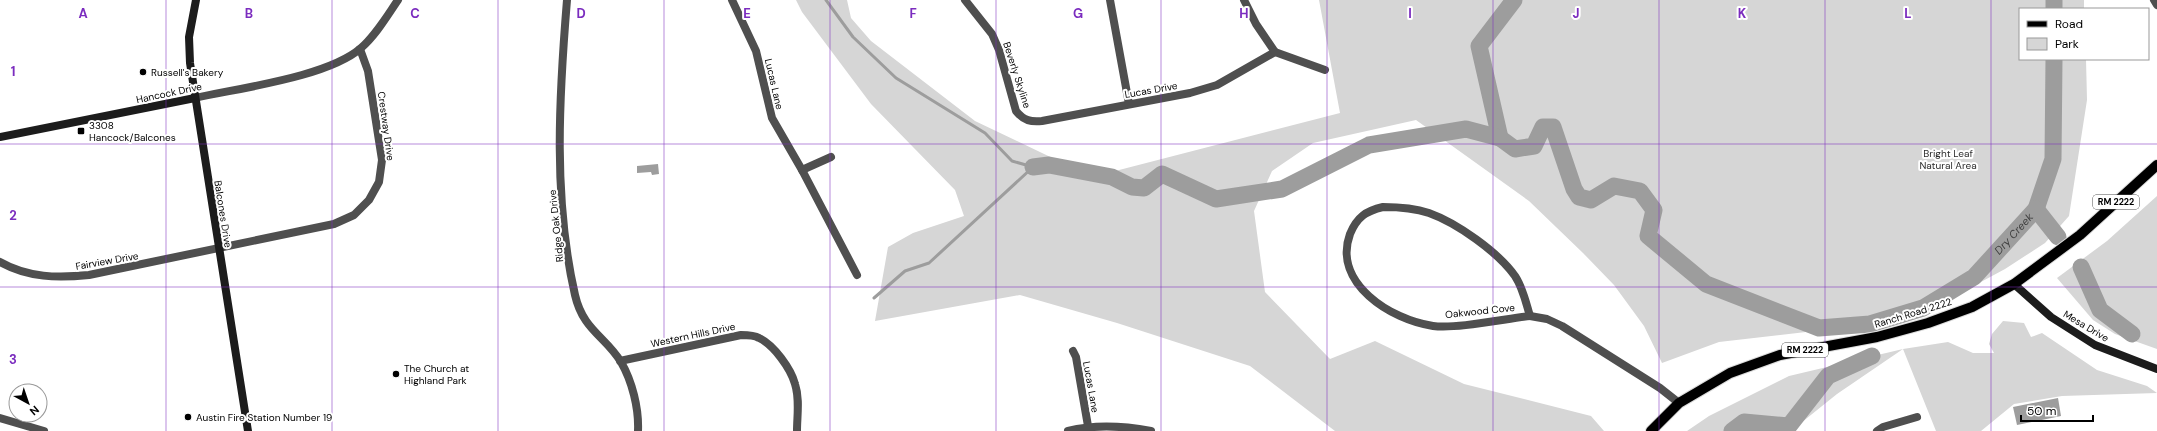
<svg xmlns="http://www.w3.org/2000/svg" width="2157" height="431" font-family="'DM Sans',sans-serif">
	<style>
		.green { fill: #d6d6d6 }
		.water { fill: #9d9d9d }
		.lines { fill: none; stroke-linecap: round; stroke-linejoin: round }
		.stream { stroke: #9d9d9d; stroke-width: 3 }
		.river { stroke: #9d9d9d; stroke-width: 17 }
		.primary-casing { stroke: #dbdbdb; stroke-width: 12 }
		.street { stroke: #4f4f4f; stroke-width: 8 }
		.secondary { stroke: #1c1c1c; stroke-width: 8 }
		.primary { stroke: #000; stroke-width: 10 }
		.grid { fill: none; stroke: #7b2cbf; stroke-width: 1; stroke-opacity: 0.55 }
		.poi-dot { fill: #000; stroke: #fff; stroke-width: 1.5 }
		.labels { text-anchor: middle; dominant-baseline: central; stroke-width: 4; stroke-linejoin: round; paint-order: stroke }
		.shield { fill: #fff; stroke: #4c4c4c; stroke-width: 1 }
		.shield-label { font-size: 9px; font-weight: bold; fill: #000 }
		.poi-label { font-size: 10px; fill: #000; stroke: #fff; text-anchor: start }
		.street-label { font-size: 10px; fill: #000; stroke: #fff }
		.park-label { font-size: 10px; fill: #2d2d2d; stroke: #fff }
		.water-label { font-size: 11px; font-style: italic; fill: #3e3e3e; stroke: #fff }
		.grid-label { font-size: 13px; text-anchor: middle; font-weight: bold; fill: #7b2cbf; stroke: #fff; stroke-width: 4; stroke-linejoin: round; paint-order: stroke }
	</style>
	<rect width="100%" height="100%" fill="#fff"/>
	<g class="green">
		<polygon points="796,0 847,0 851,18 871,41 975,121 1092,177 1340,113 1319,0 2084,0 2084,9 2020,9 2020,59 2086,59 2087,100 2069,216 2045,243 2005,269 1953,297 1891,319 1806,332 1719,342 1662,363 1644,326 1614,285 1583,253 1529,201 1416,120 1313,143 1272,171 1254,211 1265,292 1330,359 1375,341 1464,384 1591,416 1604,431 1335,431 1250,366 1117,323 1020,295 875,321 888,247 913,233 964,216 955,190 871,104 802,12"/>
		<polygon points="2157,196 2157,349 2115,334 2093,320 2057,278 2107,241"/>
		<polygon points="2003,321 2024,323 2031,337 2042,333 2097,370 2147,386 2157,393 2062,396 2014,404 1981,431 1936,431 1903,349 1837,394 1791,431 1687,431 1709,416 1789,376 1903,349 1948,342 1973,353 1994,353 1989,344 1992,334"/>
	</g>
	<g class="water">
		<polygon points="658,164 659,174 652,175 651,172 637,173 637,166"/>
		<polygon points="2058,398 2061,416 2017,425 2013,407"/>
	</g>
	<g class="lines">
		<g class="stream">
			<polyline points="826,0 853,37 896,78 985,133 1012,161 1033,167"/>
			<polyline points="874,298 905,271 929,263 1033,167"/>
		</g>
		<g class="river">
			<polyline points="2054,9 2054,0"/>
			<polyline points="1500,138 1479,46 1514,0"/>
			<path id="s1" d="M1033,167L1049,165L1112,177L1132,187L1144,188L1162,174L1216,199L1282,189L1369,145L1466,129L1500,138L1515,149L1534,146L1543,127H1553L1574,189L1579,197L1591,200L1614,186L1640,191L1654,210L1648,236L1706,284L1819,328L1870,324L1923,308L1974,277L2036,209L2053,159L2054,59"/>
			<polyline points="2036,209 2058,237"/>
			<polyline points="2081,267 2100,310 2132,334"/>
			<polyline points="1732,431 1744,422 1789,426 1828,376 1872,356"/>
		</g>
		<defs>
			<polyline id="primary" points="1651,431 1679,403 1730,373 1780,355 1877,337 1928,323 1972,307 2014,284 2080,235 2157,165"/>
		</defs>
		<use href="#primary" class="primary-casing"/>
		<g class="street">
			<path d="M567,0C559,97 553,199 575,295C583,330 605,336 621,362C632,381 639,408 638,431"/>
			<polyline points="732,0 756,51 772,118 802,170 857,275"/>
			<path d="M965,0L992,34L999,50L1016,111C1024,121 1031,122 1042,121L1190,93L1217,85L1275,52"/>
			<polyline points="1110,0 1129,104"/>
			<polyline points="1244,0 1256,24 1275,52 1325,70"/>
			<polyline points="2154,0 2157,5"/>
			<path d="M195,98C239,88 328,77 361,48C376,35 387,16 398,0"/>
			<polyline points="802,170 831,157"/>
			<path d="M1383,207C1399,207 1414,208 1429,213C1457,223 1498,252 1515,276C1523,288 1526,303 1530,316C1504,319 1457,329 1433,326C1391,320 1332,283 1350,234C1357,217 1366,211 1383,207Z"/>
			<path d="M0,262C28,278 58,278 89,275L334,224L354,215L369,200L379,182L382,160L368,71L360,49"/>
			<polyline points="1530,316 1547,319 1562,326 1660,388 1679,403"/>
			<polyline points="1073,351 1076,357 1088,426"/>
			<path d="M620,361L741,335C748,335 754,335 759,338C774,345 791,369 795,384C800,399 797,416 797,431"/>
			<polyline points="0,418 44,431"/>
			<path d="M1068,431C1096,424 1124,426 1151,431"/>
			<polyline points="1877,431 1883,427 1917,417"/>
		</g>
		<g class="secondary">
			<polyline points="196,0 189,37 190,63 248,431"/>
			<polyline points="0,137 195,98"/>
			<polyline points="2014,284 2051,317 2095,345 2157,369"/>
		</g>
		<use href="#primary" class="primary"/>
	</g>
	<path class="grid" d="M166,0V431M332,0V431M498,0V431M664,0V431M830,0V431M996,0V431M1161,0V431M1327,0V431M1493,0V431M1659,0V431M1825,0V431M1991,0V431M0,144H2157M0,287H2157"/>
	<g class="poi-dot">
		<circle cx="143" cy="72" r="4"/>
		<rect x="77" y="127" width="8" height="8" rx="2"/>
		<circle cx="396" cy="374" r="4"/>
		<circle cx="188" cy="417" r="4"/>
	</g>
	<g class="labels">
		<g class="shield">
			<rect x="2093" y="195" width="46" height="14" rx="3"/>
			<rect x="1782" y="343" width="46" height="14" rx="3"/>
		</g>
		<g class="shield-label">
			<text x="2116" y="202">RM 2222</text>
			<text x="1805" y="350">RM 2222</text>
		</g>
		<g class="poi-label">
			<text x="151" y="72">Russell's Bakery</text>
			<text x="89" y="125">3308<tspan x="89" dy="12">Hancock/Balcones</tspan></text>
			<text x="404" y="368">The Church at<tspan x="404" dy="12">Highland Park</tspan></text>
			<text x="196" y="417">Austin Fire Station Number 19</text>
		</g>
		<g class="street-label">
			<text transform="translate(1017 75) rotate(72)">Beverly Skyline</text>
			<text transform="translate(774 84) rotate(77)">Lucas Lane</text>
			<text transform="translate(1151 90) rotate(-10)">Lucas Drive</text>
			<text transform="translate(169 93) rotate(-12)">Hancock Drive</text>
			<text transform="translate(386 126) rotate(82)">Crestway Drive</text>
			<text transform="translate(223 214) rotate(81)">Balcones Drive</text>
			<text transform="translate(556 226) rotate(-96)">Ridge Oak Drive</text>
			<text transform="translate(107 261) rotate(-10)">Fairview Drive</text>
			<text transform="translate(1480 311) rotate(-6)">Oakwood Cove</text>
			<text transform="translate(1913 313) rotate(-17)">Ranch Road 2222</text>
			<text transform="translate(2086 326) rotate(31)">Mesa Drive</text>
			<text transform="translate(693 335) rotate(-12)">Western Hills Drive</text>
			<text transform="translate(1091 387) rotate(80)">Lucas Lane</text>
		</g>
		<g class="park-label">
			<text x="1948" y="153">Bright Leaf<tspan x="1948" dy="12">Natural Area</tspan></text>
		</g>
		<g class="water-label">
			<text stroke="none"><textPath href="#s1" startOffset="1176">Dry Creek</textPath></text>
		</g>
	</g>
	<g class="grid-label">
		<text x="83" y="18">A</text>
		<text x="249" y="18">B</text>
		<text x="415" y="18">C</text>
		<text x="581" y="18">D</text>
		<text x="747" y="18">E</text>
		<text x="913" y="18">F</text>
		<text x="1078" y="18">G</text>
		<text x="1244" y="18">H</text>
		<text x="1410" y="18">I</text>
		<text x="1576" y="18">J</text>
		<text x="1742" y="18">K</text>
		<text x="1908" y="18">L</text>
		<text x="13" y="76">1</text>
		<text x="13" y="220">2</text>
		<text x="13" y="364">3</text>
	</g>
	<rect x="2019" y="8" width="130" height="52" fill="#ffffff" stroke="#999999"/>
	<rect x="2027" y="21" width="20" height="6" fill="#000000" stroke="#999999"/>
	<text x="2055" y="28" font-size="12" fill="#000000">Road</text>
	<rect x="2027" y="38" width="20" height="12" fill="#d6d6d6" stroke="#999999"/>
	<text x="2055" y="48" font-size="12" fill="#000000">Park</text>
	<g transform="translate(28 403) rotate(140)"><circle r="19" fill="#ffffff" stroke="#999999"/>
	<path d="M0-3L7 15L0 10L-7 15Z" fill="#000000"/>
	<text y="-6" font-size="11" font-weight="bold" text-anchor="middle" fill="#000000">N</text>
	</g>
	<path d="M2021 415v6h72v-6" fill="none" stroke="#000000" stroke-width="2"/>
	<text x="2027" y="415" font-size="12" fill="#000000" stroke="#ffffff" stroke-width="3" paint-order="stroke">50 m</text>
</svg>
